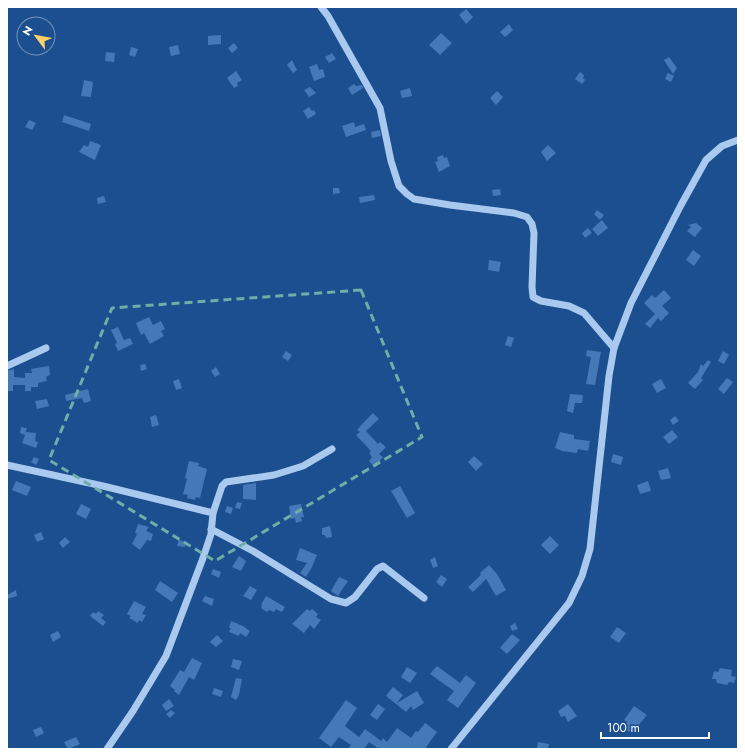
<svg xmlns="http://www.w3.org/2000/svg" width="745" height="756" font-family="Jost,sans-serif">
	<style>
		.building { fill: #4478b7 }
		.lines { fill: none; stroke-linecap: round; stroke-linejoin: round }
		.minor { stroke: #a9c9ee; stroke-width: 7 }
		.marked { fill: none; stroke: #6fada8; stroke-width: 3; stroke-dasharray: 8 5; stroke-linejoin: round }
	</style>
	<rect width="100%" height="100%" fill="#1b4f8f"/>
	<g class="building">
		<polygon points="466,9 473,17 466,24 459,15"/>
		<polygon points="509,24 513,30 505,37 500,32"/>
		<polygon points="441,33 452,43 440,55 429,45"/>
		<polygon points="221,35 221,44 208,45 208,36"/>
		<polygon points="234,43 238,48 232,53 228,48"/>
		<polygon points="178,45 180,54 171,56 169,47"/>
		<polygon points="131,47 138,49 135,57 129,55"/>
		<polygon points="106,52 115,53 114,62 105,61"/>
		<polygon points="332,53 336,59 329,63 325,57"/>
		<polygon points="669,57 677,68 673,74 664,60"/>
		<polygon points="292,60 297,70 293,73 287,65"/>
		<polygon points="317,64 319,70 323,69 325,77 314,81 309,67"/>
		<polygon points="236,71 242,80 237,83 238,86 234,88 227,78"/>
		<polygon points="580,72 584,75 583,78 585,80 582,84 575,79"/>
		<polygon points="668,73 674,76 671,82 665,79"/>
		<polygon points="84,80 93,82 91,97 81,96"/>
		<polygon points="354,84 356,86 362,85 363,88 352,95 348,88"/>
		<polygon points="310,87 316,93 309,97 304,90"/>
		<polygon points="410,88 412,96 402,98 400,91"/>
		<polygon points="497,91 503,97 496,105 490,98"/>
		<polygon points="309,107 312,111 314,110 316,114 308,119 303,111"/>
		<polygon points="64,115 91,124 89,131 62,122"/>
		<polygon points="29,120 36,123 32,130 25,127"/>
		<polygon points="354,122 355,127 364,124 366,130 346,137 342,126"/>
		<polygon points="380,130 381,136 372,138 371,132"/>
		<polygon points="90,141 101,145 95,160 79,152 84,145 88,147"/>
		<polygon points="548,145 556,153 547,161 541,152"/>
		<polygon points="443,155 444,158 447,157 450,166 439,172 435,162 438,161 437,157"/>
		<polygon points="333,188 339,188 340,193 333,194"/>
		<polygon points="500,189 501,195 493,196 492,190"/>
		<polygon points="374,195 375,200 360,203 359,197"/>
		<polygon points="104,196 106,202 98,204 97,198"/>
		<polygon points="597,210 604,215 600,220 594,214"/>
		<polygon points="602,220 608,228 598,236 592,229"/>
		<polygon points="696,223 702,228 695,237 687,231 691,227 688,225"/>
		<polygon points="588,228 592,233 585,238 582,233"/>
		<polygon points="693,250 701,256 694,266 686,260"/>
		<polygon points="489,260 501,262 499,272 488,270"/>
		<polygon points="664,290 671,298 662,306 669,313 661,321 658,318 650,328 645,324 655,314 644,303 652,295 655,298"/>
		<polygon points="149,317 153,325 161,321 165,329 161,331 164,336 150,344 144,333 141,335 136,323"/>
		<polygon points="118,327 124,340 130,338 133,344 118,351 115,344 117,343 111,330"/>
		<polygon points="508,336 514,338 511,347 505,345"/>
		<polygon points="587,350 601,352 595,385 586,384 591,357 586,356"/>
		<polygon points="286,351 292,355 288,361 282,357"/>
		<polygon points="723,351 729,355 724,364 718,361"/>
		<polygon points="708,360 711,362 701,378 703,380 695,389 688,383 698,372 701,364 703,366"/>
		<polygon points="145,364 147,369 141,371 140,365"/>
		<polygon points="49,366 50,375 46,377 47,381 38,383 38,387 31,387 31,391 25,391 25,385 13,385 13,391 7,391 7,371 14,369 14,377 25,378 25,373 32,373 31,369"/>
		<polygon points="216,367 220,374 215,377 211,371"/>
		<polygon points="727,378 733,382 724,394 718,389"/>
		<polygon points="179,379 182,388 176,390 173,381"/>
		<polygon points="661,379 666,388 657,393 652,384"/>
		<polygon points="88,389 91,401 84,403 82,398 66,401 65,395"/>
		<polygon points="570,394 583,395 582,403 575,403 573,413 567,411"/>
		<polygon points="47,399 49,406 37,409 35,401"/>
		<polygon points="373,413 379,419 366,431 378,444 380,442 386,447 379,454 383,457 375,467 369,461 372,457 369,453 371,451 356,435 360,432 357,430 363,423"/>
		<polygon points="156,415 159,425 152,427 150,417"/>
		<polygon points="675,416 679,421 673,425 670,420"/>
		<polygon points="21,427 27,428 25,434 26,432 36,433 35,441 38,442 36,448 22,443 25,435 20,433"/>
		<polygon points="672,430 678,437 669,444 663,437"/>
		<polygon points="560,432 574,435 574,439 590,441 588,451 578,449 577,453 562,451 555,448"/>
		<polygon points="613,454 623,457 621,465 611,462"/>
		<polygon points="474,456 483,464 476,471 468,462"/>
		<polygon points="34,457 39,459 36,465 31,462"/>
		<polygon points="189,461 199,463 198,466 207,469 200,498 196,497 195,500 187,498 188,495 183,494 187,479 185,478"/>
		<polygon points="668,468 671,478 661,480 658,471"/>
		<polygon points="16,481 31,487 27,496 12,490"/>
		<polygon points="648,481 651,491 640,494 637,485"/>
		<polygon points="256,483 256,500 243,499 243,485"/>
		<polygon points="400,486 415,513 407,518 391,491"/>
		<polygon points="237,502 242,503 240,509 235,508"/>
		<polygon points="81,504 91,509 86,519 76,514"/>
		<polygon points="301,504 304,517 301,517 302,521 296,523 295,518 291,519 289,506"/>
		<polygon points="227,506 233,508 231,514 225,512"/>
		<polygon points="138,524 149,527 146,531 153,534 151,541 147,540 140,550 132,544 137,534 135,533"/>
		<polygon points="330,526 332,537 326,538 325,535 322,535 322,528"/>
		<polygon points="41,532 44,539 37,542 34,535"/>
		<polygon points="550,536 559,545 550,554 541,545"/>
		<polygon points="65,537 70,542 63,548 59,543"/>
		<polygon points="179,540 186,542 185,547 177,546"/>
		<polygon points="300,548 317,555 312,567 306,577 300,573 307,563 296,560"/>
		<polygon points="239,556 246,561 241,571 232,567"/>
		<polygon points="435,557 438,566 433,568 430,560"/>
		<polygon points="489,565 497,574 506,590 496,596 486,579 473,592 468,587 481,575 480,573"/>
		<polygon points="213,569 221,572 219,578 211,574"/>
		<polygon points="441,575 447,579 442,587 436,582"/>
		<polygon points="339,577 348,581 338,596 331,591"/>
		<polygon points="160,581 178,593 172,602 155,590"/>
		<polygon points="250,586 257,590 251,600 243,596"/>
		<polygon points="16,590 17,596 7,599 7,595"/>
		<polygon points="205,596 214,599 212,606 202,601"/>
		<polygon points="266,596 285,607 282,612 276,609 274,612 269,610 267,612 261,608 262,606 261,605"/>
		<polygon points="134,601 146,607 142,614 146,615 142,622 139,620 138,623 129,618 131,616 127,614"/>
		<polygon points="307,609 310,611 312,609 318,614 316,617 321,620 314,629 310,625 304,633 292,624"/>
		<polygon points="98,611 104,615 101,618 106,622 103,626 90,616 93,612 96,614"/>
		<polygon points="231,621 243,626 250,631 246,637 240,633 239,636 229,632 231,628 229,628"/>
		<polygon points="515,623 518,629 512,631 510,626"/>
		<polygon points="617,627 626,633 619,643 610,637"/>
		<polygon points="58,631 61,637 53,642 50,635"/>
		<polygon points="512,634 520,640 507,654 500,648"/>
		<polygon points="217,635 223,641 216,647 210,642"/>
		<polygon points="192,658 202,663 194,680 189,677 179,695 174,691 175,690 170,686 180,670 184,672"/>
		<polygon points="233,659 242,661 239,670 231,667"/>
		<polygon points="437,666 460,683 466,675 476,683 458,708 447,700 454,691 430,674"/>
		<polygon points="407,667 417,673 410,683 401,677"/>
		<polygon points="720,668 732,670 731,676 736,677 734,683 729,682 727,685 717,683 716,679 712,679 714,671 718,672"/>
		<polygon points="236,678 242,679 239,695 236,700 231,697"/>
		<polygon points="393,687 403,695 397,703 417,691 424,703 413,710 411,706 406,712 386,696"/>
		<polygon points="214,688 223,691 221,697 212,694"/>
		<polygon points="169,699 174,706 166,711 162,705"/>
		<polygon points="346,700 357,708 345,726 359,737 365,729 381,741 383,738 387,742 397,728 411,738 416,731 418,732 425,723 437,732 425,749 379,749 369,742 364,749 348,749 351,745 339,737 331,747 319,738"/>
		<polygon points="378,704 385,709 377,720 370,715"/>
		<polygon points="568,704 577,716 568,722 565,716 561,717 558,711"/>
		<polygon points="634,706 647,715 634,731 631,729 629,732 623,728 627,722 624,720"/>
		<polygon points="171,710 175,713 170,718 166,714"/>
		<polygon points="41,727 44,733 36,737 33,730"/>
		<polygon points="76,737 80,744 68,749 64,742"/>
		<polygon points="538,742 549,744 548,749 537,748"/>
	</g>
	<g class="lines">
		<g class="minor">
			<polyline points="321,7 328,16 380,108 391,161 399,186 407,194 414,199 450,205 514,213 527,217 532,224 534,233 532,287 533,297 541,301 569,306 584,313 614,348"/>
			<polyline points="7,366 46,348"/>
			<polyline points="7,465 103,486 213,513 211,534 203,558 166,656 133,711 107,749"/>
			<polyline points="213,513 222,486 226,482 274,475 303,466 332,449"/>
			<polyline points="211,529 253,551 331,599 346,603 355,597 377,569 383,566 424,598"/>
			<polyline points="451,749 569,603 582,576 590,549 609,376 614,348 631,303 681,205 706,160 722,146 738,140"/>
		</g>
	</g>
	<path class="marked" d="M361,290L422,437L215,561L49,460L112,308Z"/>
	<rect width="745" height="756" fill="none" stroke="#ffffff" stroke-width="16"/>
	<g transform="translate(36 36) rotate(302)"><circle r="19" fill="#1b4f8f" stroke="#7695bc"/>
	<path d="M0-3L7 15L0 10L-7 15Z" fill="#ffd166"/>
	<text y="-6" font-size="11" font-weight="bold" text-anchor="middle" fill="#ffffff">N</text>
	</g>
	<path d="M601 732v6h108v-6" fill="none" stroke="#ffffff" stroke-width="2"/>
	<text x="607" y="732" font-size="12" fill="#ffffff" stroke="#1b4f8f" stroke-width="3" paint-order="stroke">100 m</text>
</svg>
